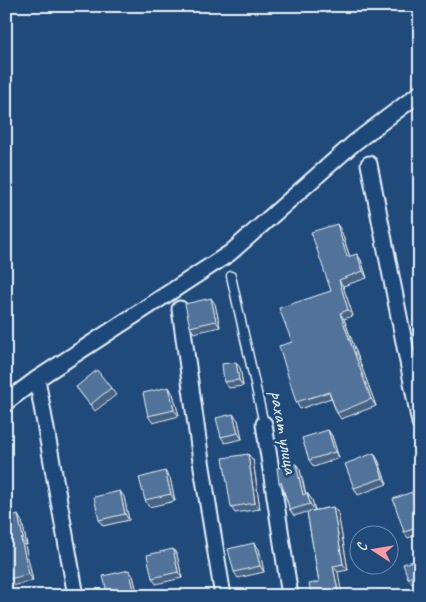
<svg xmlns="http://www.w3.org/2000/svg" width="426" height="602" font-family="Caveat,sans-serif">
	<style>
		.lines { fill: none; stroke-linecap: round; stroke-linejoin: round }
		.lane-casing { stroke: #e8f1f8; stroke-width: 11 }
		.street-casing { stroke: #e8f1f8; stroke-width: 19 }
		.lane { stroke: #1f4a7a; stroke-width: 8 }
		.street { stroke: #1f4a7a; stroke-width: 15 }
		.wall { fill: #466384; stroke: #e8f1f8 }
		.shaded-wall { fill: #39506b; stroke: #e8f1f8 }
		.building { fill: #517399; stroke: #e8f1f8 }
		.labels { text-anchor: middle; dominant-baseline: central; stroke-width: 5; stroke-linejoin: round; paint-order: stroke }
		.street-label { font-size: 20px; fill: #e8f1f8; stroke: #1f4a7a }
	</style>
	<rect width="100%" height="100%" fill="#1f4a7a"/>
	<filter id="ink" filterUnits="userSpaceOnUse"><feTurbulence type="fractalNoise" baseFrequency=".02" numOctaves="2"/><feDisplacementMap in="SourceGraphic" scale="10" xChannelSelector="R" yChannelSelector="G"/><feConvolveMatrix kernelMatrix="1 2 1 2 8 2 1 2 1" color-interpolation-filters="sRGB"/></filter>
	<g filter="url(#ink)">
		<g class="lines">
			<defs>
				<polyline id="lane" points="231,276 264,424"/>
				<g id="street">
					<polyline points="369,164 420,423"/>
					<polyline points="180,309 201,461 223,596"/>
					<polyline points="37,379 76,596"/>
					<polyline points="6,402 37,379 230,253 354,143 420,93"/>
					<polyline points="264,424 290,596"/>
				</g>
			</defs>
			<use href="#lane" class="lane-casing"/>
			<use href="#street" class="street-casing"/>
			<use href="#lane" class="lane"/>
			<use href="#street" class="street"/>
		</g>
		<g class="wall">
			<polygon points="341,230 350,257 357,254 361,260 367,278 343,286 353,316 344,319 376,406 341,419 337,413 331,398 300,409 296,402 292,342 331,291"/>
			<polygon points="215,304 220,327 194,333 190,327"/>
			<polygon points="240,368 243,386 229,388 224,382"/>
			<polygon points="76,387 111,388 116,395 95,411"/>
			<polygon points="173,394 179,416 153,423 148,416"/>
			<polygon points="238,420 242,439 225,443 221,437"/>
			<polygon points="328,430 332,436 339,458 314,467 309,460"/>
			<polygon points="253,460 260,509 235,513 231,507"/>
			<polygon points="378,460 387,484 358,495 354,488"/>
			<polygon points="296,464 300,470 306,494 307,493 312,500 315,510 312,511 333,507 338,513 348,570 338,572 319,582 307,512 294,516 290,510 283,489 279,483"/>
			<polygon points="165,471 170,478 175,501 149,507 145,500"/>
			<polygon points="120,491 124,497 129,520 103,526 99,520"/>
			<polygon points="417,498 420,508 420,534 408,538 404,532"/>
			<polygon points="6,518 22,522 27,545 25,545 33,581 7,587 6,585"/>
			<polygon points="254,543 259,549 264,572 238,578 234,572"/>
			<polygon points="173,549 177,555 182,578 156,584 152,578"/>
			<polygon points="420,559 420,581 412,584 408,578"/>
			<polygon points="133,576 138,596 108,596"/>
		</g>
		<g class="shaded-wall">
			<polygon points="337,224 341,230 352,264 347,257"/>
			<polygon points="357,254 361,260 367,278 363,271"/>
			<polygon points="339,280 343,286 353,316 348,310"/>
			<polygon points="211,298 215,304 220,327 216,321"/>
			<polygon points="340,313 344,319 376,406 371,399"/>
			<polygon points="236,362 240,368 243,386 239,380"/>
			<polygon points="169,387 173,394 179,416 174,410"/>
			<polygon points="233,414 238,420 242,439 238,433"/>
			<polygon points="328,430 332,436 339,458 335,452"/>
			<polygon points="374,453 378,460 387,484 383,478"/>
			<polygon points="248,454 253,460 260,509 255,503"/>
			<polygon points="296,464 300,470 307,501 303,495"/>
			<polygon points="165,471 170,478 175,501 171,494"/>
			<polygon points="120,491 124,497 129,520 125,514"/>
			<polygon points="412,492 417,498 420,508 420,515"/>
			<polygon points="307,493 312,500 315,510 310,504"/>
			<polygon points="333,507 338,513 348,570 343,564"/>
			<polygon points="18,515 22,522 27,545 23,538"/>
			<polygon points="21,539 25,545 33,581 29,574"/>
			<polygon points="254,543 259,549 264,572 260,566"/>
			<polygon points="173,549 177,555 182,578 178,572"/>
			<polygon points="333,566 338,572 342,596 339,596"/>
			<polygon points="129,570 133,576 138,596 137,596 135,593"/>
		</g>
		<g class="building">
			<polygon points="337,224 347,257 357,254 363,271 339,280 348,310 340,313 371,399 337,413 329,392 296,402 279,346 292,342 279,308 331,291 311,232"/>
			<polygon points="211,298 216,321 190,327 185,304"/>
			<polygon points="236,362 239,380 224,382 222,364"/>
			<polygon points="97,370 111,388 90,405 76,387"/>
			<polygon points="169,387 174,410 148,416 143,393"/>
			<polygon points="233,414 238,433 221,437 216,418"/>
			<polygon points="328,430 335,452 309,460 302,438"/>
			<polygon points="374,453 383,478 354,488 345,464"/>
			<polygon points="248,454 255,503 231,507 223,458"/>
			<polygon points="296,464 303,495 307,493 310,504 290,510 281,482 279,483 277,468"/>
			<polygon points="165,471 171,494 145,500 139,478"/>
			<polygon points="120,491 125,514 99,520 94,497"/>
			<polygon points="412,492 420,515 420,527 404,532 393,499"/>
			<polygon points="333,507 343,564 333,566 339,596 312,596 309,584 319,582 307,512"/>
			<polygon points="18,515 23,538 21,539 29,574 6,580 6,518"/>
			<polygon points="254,543 260,566 234,572 228,549"/>
			<polygon points="173,549 178,572 152,578 147,555"/>
			<polygon points="420,559 420,574 408,578 403,564"/>
			<polygon points="129,570 135,593 121,596 108,596 103,576"/>
			<polygon points="396,590 398,596 378,596"/>
		</g>
	</g>
	<g class="labels">
		<g class="street-label">
			<text transform="translate(284 432) rotate(80)">рахат улица</text>
		</g>
	</g>
	<rect width="426" height="602" fill="none" stroke="#1f4a7a" stroke-width="25"/>
	<rect x="12" y="12" width="401" height="577" fill="none" stroke="#e8f1f8" stroke-width="2" filter="url(#ink)"/>
	<g transform="translate(374 550) rotate(282)"><circle r="24" fill="#1f4a7a" stroke="#6f8dac"/>
	<path d="M0-4L9 19L0 12L-9 19Z" fill="#ff9aa2"/>
	<text y="-8" font-size="14" font-weight="bold" text-anchor="middle" fill="#e8f1f8">С</text>
	</g>
</svg>
